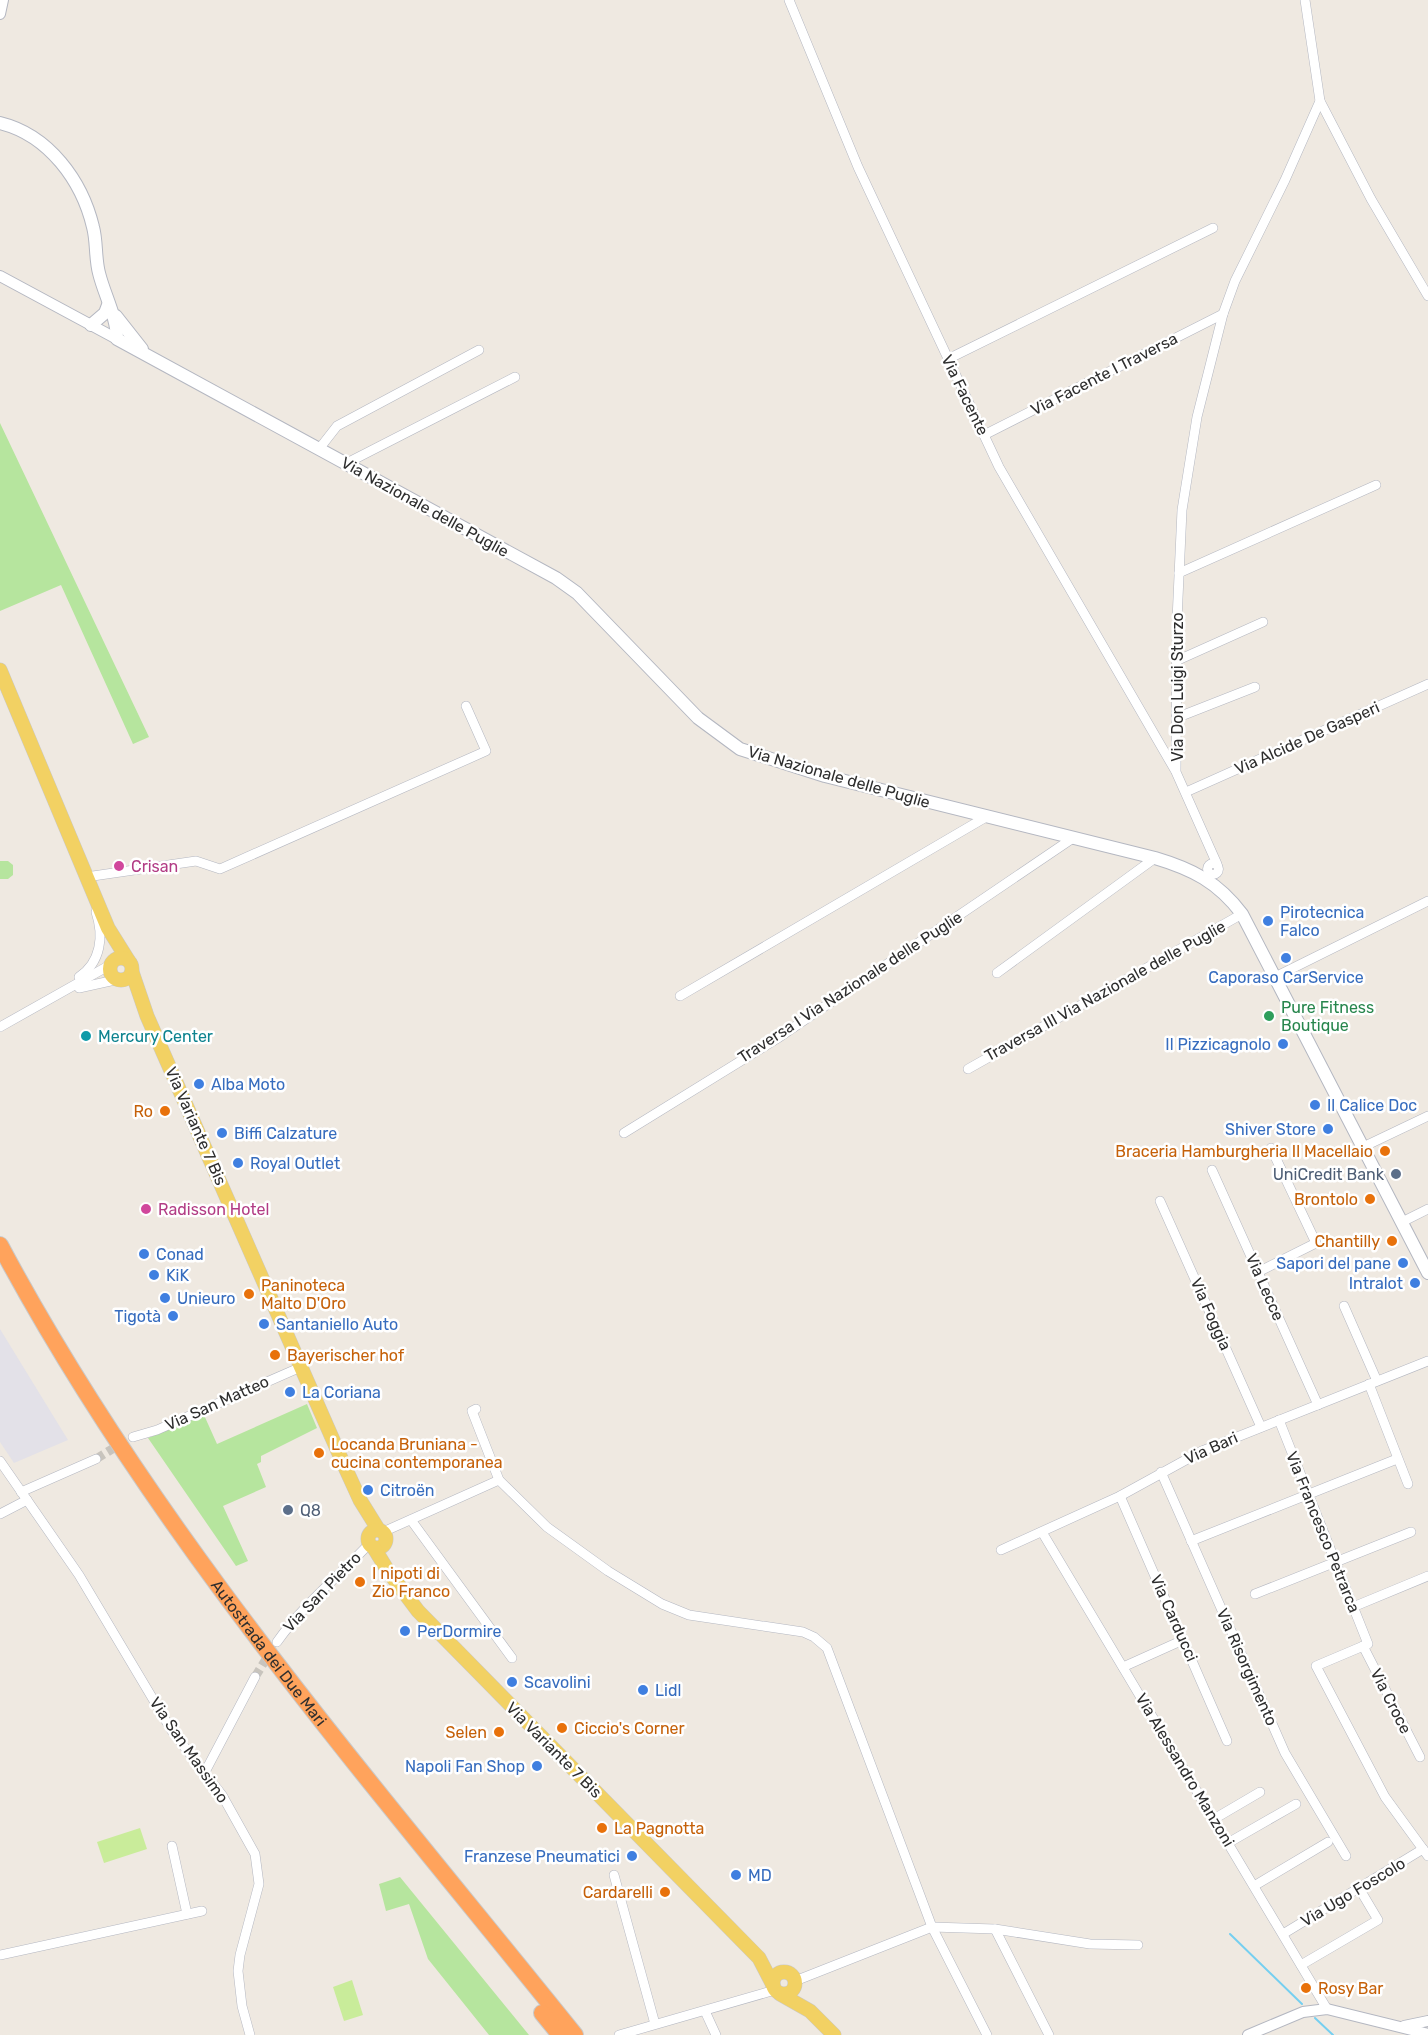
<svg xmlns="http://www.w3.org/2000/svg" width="1428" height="2035" font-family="Rubik,sans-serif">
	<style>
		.industrial { fill: #e3e1e8 }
		.green { fill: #b6e59e }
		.pitch { fill: #c9ec9a }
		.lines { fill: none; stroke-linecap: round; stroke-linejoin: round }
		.stream { stroke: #75cff0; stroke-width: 2 }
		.minor-tunnel { stroke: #c8c4bd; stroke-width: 9; stroke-dasharray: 9 4.5; stroke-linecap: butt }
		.minor-casing { stroke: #b4b7c1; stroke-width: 10 }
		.tertiary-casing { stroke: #b4b7c1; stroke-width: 12 }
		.secondary-casing { stroke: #b4b7c1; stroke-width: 14 }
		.primary-casing { stroke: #c9c9c9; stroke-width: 15 }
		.motorway-casing { stroke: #c9c9c9; stroke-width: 18 }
		.minor { stroke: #fff; stroke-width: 9 }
		.tertiary { stroke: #fff; stroke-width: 10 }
		.secondary { stroke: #fff; stroke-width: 12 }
		.primary { stroke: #f2d163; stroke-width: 14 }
		.motorway { stroke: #ffa35c; stroke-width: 16 }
		.hotel-dot { fill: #d1479c; stroke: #fff; stroke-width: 2 }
		.shop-dot { fill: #3f7fe0; stroke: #fff; stroke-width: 2 }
		.leisure-dot { fill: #2e9e5b; stroke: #fff; stroke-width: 2 }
		.culture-dot { fill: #0f9aa8; stroke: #fff; stroke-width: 2 }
		.food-dot { fill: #e8710a; stroke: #fff; stroke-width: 2 }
		.service-dot { fill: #5c6f8a; stroke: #fff; stroke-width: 2 }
		.labels { text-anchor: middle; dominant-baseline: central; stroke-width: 5; stroke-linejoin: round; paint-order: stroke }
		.street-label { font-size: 16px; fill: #2e2e2e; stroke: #fff }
		.hotel-label { font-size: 16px; fill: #b23c85; stroke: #fff; text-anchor: start }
		.shop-label { font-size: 16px; fill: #366cbe; stroke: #fff; text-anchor: start }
		.leisure-label { font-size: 16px; fill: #27864d; stroke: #fff; text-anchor: start }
		.culture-label { font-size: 16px; fill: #0d838f; stroke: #fff; text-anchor: start }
		.food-label { font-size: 16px; fill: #c56008; stroke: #fff; text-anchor: start }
		.service-label { font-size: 16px; fill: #4e5e75; stroke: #fff; text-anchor: end }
	</style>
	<rect width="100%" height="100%" fill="#efe9e1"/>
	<polygon class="industrial" points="0,1329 68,1440 14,1463 0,1442"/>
	<g class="green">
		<polygon points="0,423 149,737 133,744 61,585 0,611"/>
		<polygon points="0,861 8,861 13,865 13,875 8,879 0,879"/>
		<polygon points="307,1404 317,1428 261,1456 261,1462 257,1464 266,1487 223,1506 248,1561 236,1566 148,1438 204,1415 217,1444"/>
		<polygon points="400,1877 529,2035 489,2035 428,1959 409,1904 386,1911 379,1884"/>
	</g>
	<g class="pitch">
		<polygon points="140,1828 147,1849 104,1863 97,1842"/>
		<polygon points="352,1980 363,2015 344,2021 333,1987"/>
	</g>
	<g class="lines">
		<g class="stream">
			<polyline points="1230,1934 1302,2004"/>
			<polyline points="1315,2018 1333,2035"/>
		</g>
		<g class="minor-tunnel">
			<polyline points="96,1459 122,1443"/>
			<polyline points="255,1677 271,1651"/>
		</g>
		<defs>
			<g id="minor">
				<polyline points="789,0 858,167 999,467 1175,770"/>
				<polyline points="1320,101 1371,199 1428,296"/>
				<polyline points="948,359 1213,228"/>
				<polyline points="984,435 1223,314"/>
				<polyline points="319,449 337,426 479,350"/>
				<polyline points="345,464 515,377"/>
				<polyline points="1179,573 1376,485"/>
				<polyline points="1176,661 1263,622"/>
				<polyline points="1176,718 1255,687"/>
				<polyline points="1186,792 1428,684"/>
				<circle cx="1213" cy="869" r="5.5"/>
				<polyline points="1217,864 1176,772 1177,620 1182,510 1197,417 1223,314 1235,281 1285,180 1320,101 1305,0"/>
				<polyline points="86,877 196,861 220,869 486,751 466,706"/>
				<polyline points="997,973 1155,858"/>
				<path d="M79,977C101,962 104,936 96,912"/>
				<polyline points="1275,977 1428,901"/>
				<polyline points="79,988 115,980"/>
				<polyline points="680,996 986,817"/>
				<polyline points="0,1027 110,965"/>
				<polyline points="968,1069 1242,914"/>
				<polyline points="624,1133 778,1038 1073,838"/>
				<polyline points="1363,1147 1428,1116"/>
				<polyline points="1212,1170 1318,1405"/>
				<polyline points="1160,1201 1261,1427"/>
				<polyline points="1402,1222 1428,1209"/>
				<polyline points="1258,1272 1316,1243 1271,1148"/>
				<polyline points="1344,1306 1377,1381"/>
				<polyline points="1369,1384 1408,1484"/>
				<polyline points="476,1409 472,1411 499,1480 547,1527 608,1571 662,1604 689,1615 803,1632 814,1637 827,1648 932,1927 987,2035"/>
				<polyline points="1279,1420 1368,1644 1316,1666 1385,1797 1428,1856"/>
				<polyline points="133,1437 157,1430 301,1367"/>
				<polyline points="0,1461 79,1575 172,1731 222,1795 255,1854 259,1884 240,1955 238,1971 242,2006 250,2035"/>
				<polyline points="1161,1472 1285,1753 1346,1856"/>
				<polyline points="21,1492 96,1459"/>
				<polyline points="1120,1496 1227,1741"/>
				<polyline points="0,1514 27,1500"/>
				<polyline points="411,1520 512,1658"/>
				<polyline points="383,1532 499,1480"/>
				<polyline points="1042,1532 1327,2009"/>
				<polyline points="1191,1541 1397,1459"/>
				<polyline points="1001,1550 1120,1496 1202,1451 1428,1361"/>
				<polyline points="1255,1594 1411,1532"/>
				<polyline points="1353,1607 1428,1576"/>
				<path d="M277,1642C303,1605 338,1577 369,1544"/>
				<polyline points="1363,1646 1420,1757"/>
				<polyline points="1123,1667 1183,1640"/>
				<polyline points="205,1772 255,1677"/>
				<polyline points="1214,1819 1260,1792"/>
				<polyline points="1228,1843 1296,1804"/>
				<polyline points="172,1846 187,1914"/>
				<polyline points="614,1875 655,2024"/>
				<polyline points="1254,1886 1328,1842"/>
				<polyline points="995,1929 1049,2035"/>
				<polyline points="1283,1934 1423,1849"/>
				<polyline points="0,1955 202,1911"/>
				<polyline points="1301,1965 1378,1920 1359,1888"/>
				<polyline points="795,1981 932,1927 995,1929 1090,1944 1138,1945"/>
				<polyline points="705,2011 716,2035"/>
				<polyline points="619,2035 775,1990"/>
			</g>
			<g id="tertiary">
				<polyline points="0,14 3,0"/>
				<polyline points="0,276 117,339"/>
				<polyline points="1404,2026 1428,2021"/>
				<polyline points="1248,2035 1303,2012 1327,2009 1428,2034"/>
			</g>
			<g id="secondary">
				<path d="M0,123C49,135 82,181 93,227C97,242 95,258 99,273C104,294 117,317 117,339L556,578L577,593L698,718L740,749L825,776L1155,858C1192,869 1218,882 1242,914L1428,1273"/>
				<polyline points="116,316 142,349"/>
				<polyline points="91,325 105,313 108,305"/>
			</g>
			<g id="primary">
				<polyline points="0,670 108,928 128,960"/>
				<circle cx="121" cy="969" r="11"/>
				<polyline points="132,972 147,1016 344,1465 360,1500 378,1529"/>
				<circle cx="377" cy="1539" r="9"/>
				<polyline points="374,1548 388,1571 418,1611 759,1958 773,1985"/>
				<circle cx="784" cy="1983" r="11"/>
				<polyline points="780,1994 810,2011 834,2035"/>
			</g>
			<g id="motorway">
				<path id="s1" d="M0,1245C154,1534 371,1781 575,2035"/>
				<polyline points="542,2013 560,2035"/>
			</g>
		</defs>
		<use href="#minor" class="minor-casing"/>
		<use href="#tertiary" class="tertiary-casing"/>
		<use href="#secondary" class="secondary-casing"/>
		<use href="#primary" class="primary-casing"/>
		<use href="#motorway" class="motorway-casing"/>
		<use href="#minor" class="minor"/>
		<use href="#tertiary" class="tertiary"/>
		<use href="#secondary" class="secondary"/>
		<use href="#primary" class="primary"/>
		<use href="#motorway" class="motorway"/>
	</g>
	<g class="hotel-dot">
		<circle cx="119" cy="866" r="6"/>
		<circle cx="146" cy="1209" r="6"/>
	</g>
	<g class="shop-dot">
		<circle cx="1268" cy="921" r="6"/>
		<circle cx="1286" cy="958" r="6"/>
		<circle cx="1283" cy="1044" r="6"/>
		<circle cx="199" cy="1084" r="6"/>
		<circle cx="1315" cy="1105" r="6"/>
		<circle cx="1328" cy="1129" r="6"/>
		<circle cx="222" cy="1133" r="6"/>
		<circle cx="238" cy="1163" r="6"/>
		<circle cx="144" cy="1254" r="6"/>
		<circle cx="1403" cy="1263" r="6"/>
		<circle cx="154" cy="1275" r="6"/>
		<circle cx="1415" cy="1283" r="6"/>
		<circle cx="165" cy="1298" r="6"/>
		<circle cx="173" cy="1316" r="6"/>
		<circle cx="264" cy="1324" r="6"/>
		<circle cx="290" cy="1392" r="6"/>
		<circle cx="368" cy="1490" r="6"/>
		<circle cx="405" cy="1631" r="6"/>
		<circle cx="512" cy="1682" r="6"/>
		<circle cx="643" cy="1690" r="6"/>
		<circle cx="537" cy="1766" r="6"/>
		<circle cx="632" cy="1856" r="6"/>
		<circle cx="736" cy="1875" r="6"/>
	</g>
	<circle class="leisure-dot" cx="1269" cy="1016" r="6"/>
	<circle class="culture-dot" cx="86" cy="1036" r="6"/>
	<g class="food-dot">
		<circle cx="165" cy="1111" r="6"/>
		<circle cx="1385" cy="1151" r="6"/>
		<circle cx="1370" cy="1199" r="6"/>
		<circle cx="1392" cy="1241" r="6"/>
		<circle cx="249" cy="1294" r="6"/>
		<circle cx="275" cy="1355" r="6"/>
		<circle cx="319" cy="1453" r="6"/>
		<circle cx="360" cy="1582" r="6"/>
		<circle cx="562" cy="1728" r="6"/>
		<circle cx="499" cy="1732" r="6"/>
		<circle cx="602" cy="1828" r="6"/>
		<circle cx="665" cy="1892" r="6"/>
		<circle cx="1306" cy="1988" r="6"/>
	</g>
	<g class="service-dot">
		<circle cx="1396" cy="1174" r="6"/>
		<circle cx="288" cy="1510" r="6"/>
	</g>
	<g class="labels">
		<g class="street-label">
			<text transform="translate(1104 374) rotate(-27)">Via Facente I Traversa</text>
			<text transform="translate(965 395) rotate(64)">Via Facente</text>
			<text transform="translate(425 507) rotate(29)">Via Nazionale delle Puglie</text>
			<text transform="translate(1177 687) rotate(-90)">Via Don Luigi Sturzo</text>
			<text transform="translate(1307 738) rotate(-24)">Via Alcide De Gasperi</text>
			<text transform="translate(839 777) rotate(16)">Via Nazionale delle Puglie</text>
			<text transform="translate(850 987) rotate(-33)">Traversa I Via Nazionale delle Puglie</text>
			<text transform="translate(1105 991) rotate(-29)">Traversa III Via Nazionale delle Puglie</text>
			<text transform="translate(196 1126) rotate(66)">Via Variante 7 Bis</text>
			<text transform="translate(1265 1287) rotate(66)">Via Lecce</text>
			<text transform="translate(1211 1314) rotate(66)">Via Foggia</text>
			<text transform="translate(217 1403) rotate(-24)">Via San Matteo</text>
			<text transform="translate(1211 1448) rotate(-24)">Via Bari</text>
			<text transform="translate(1323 1532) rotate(68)">Via Francesco Petrarca</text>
			<text transform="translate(322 1592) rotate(-46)">Via San Pietro</text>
			<text transform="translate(1174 1618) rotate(66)">Via Carducci</text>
			<text stroke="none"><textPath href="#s1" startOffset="489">Autostrada dei Due Mari</textPath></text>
			<text transform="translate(1247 1667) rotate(66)">Via Risorgimento</text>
			<text transform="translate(1391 1701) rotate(63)">Via Croce</text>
			<text transform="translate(189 1750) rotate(55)">Via San Massimo</text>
			<text transform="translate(554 1750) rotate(45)">Via Variante 7 Bis</text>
			<text transform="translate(1185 1770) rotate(59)">Via Alessandro Manzoni</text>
			<text transform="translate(1353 1892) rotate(-31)">Via Ugo Foscolo</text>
		</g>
		<g class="hotel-label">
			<text x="131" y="866">Crisan</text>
			<text x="158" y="1209">Radisson Hotel</text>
		</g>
		<g class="shop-label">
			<text x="1280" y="912">Pirotecnica<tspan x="1280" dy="18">Falco</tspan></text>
			<text x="1286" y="977" text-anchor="middle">Caporaso CarService</text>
			<text x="1271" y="1044" text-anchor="end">Il Pizzicagnolo</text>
			<text x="211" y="1084">Alba Moto</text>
			<text x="1327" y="1105">Il Calice Doc</text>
			<text x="1316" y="1129" text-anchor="end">Shiver Store</text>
			<text x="234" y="1133">Biffi Calzature</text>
			<text x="250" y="1163">Royal Outlet</text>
			<text x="156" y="1254">Conad</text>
			<text x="1391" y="1263" text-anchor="end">Sapori del pane</text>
			<text x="166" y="1275">KiK</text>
			<text x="1403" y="1283" text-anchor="end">Intralot</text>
			<text x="177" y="1298">Unieuro</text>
			<text x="161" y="1316" text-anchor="end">Tigotà</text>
			<text x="276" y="1324">Santaniello Auto</text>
			<text x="302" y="1392">La Coriana</text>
			<text x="380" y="1490">Citroën</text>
			<text x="417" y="1631">PerDormire</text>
			<text x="524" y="1682">Scavolini</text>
			<text x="655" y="1690">Lidl</text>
			<text x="525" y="1766" text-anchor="end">Napoli Fan Shop</text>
			<text x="620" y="1856" text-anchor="end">Franzese Pneumatici</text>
			<text x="748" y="1875">MD</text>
		</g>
		<g class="leisure-label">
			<text x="1281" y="1007">Pure Fitness<tspan x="1281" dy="18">Boutique</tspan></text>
		</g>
		<g class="culture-label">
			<text x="98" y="1036">Mercury Center</text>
		</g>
		<g class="food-label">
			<text x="153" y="1111" text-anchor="end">Ro</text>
			<text x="1373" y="1151" text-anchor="end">Braceria Hamburgheria Il Macellaio</text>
			<text x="1358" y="1199" text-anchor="end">Brontolo</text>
			<text x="1380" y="1241" text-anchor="end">Chantilly</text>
			<text x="261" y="1285">Paninoteca<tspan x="261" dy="18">Malto D'Oro</tspan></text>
			<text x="287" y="1355">Bayerischer hof</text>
			<text x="331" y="1444">Locanda Bruniana -<tspan x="331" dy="18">cucina contemporanea</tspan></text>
			<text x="372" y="1573">I nipoti di<tspan x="372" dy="18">Zio Franco</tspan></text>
			<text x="574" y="1728">Ciccio's Corner</text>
			<text x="487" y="1732" text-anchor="end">Selen</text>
			<text x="614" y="1828">La Pagnotta</text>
			<text x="653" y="1892" text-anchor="end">Cardarelli</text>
			<text x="1318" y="1988">Rosy Bar</text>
		</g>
		<g class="service-label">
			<text x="1384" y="1174">UniCredit Bank</text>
			<text x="300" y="1510" text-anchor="start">Q8</text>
		</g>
	</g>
</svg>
